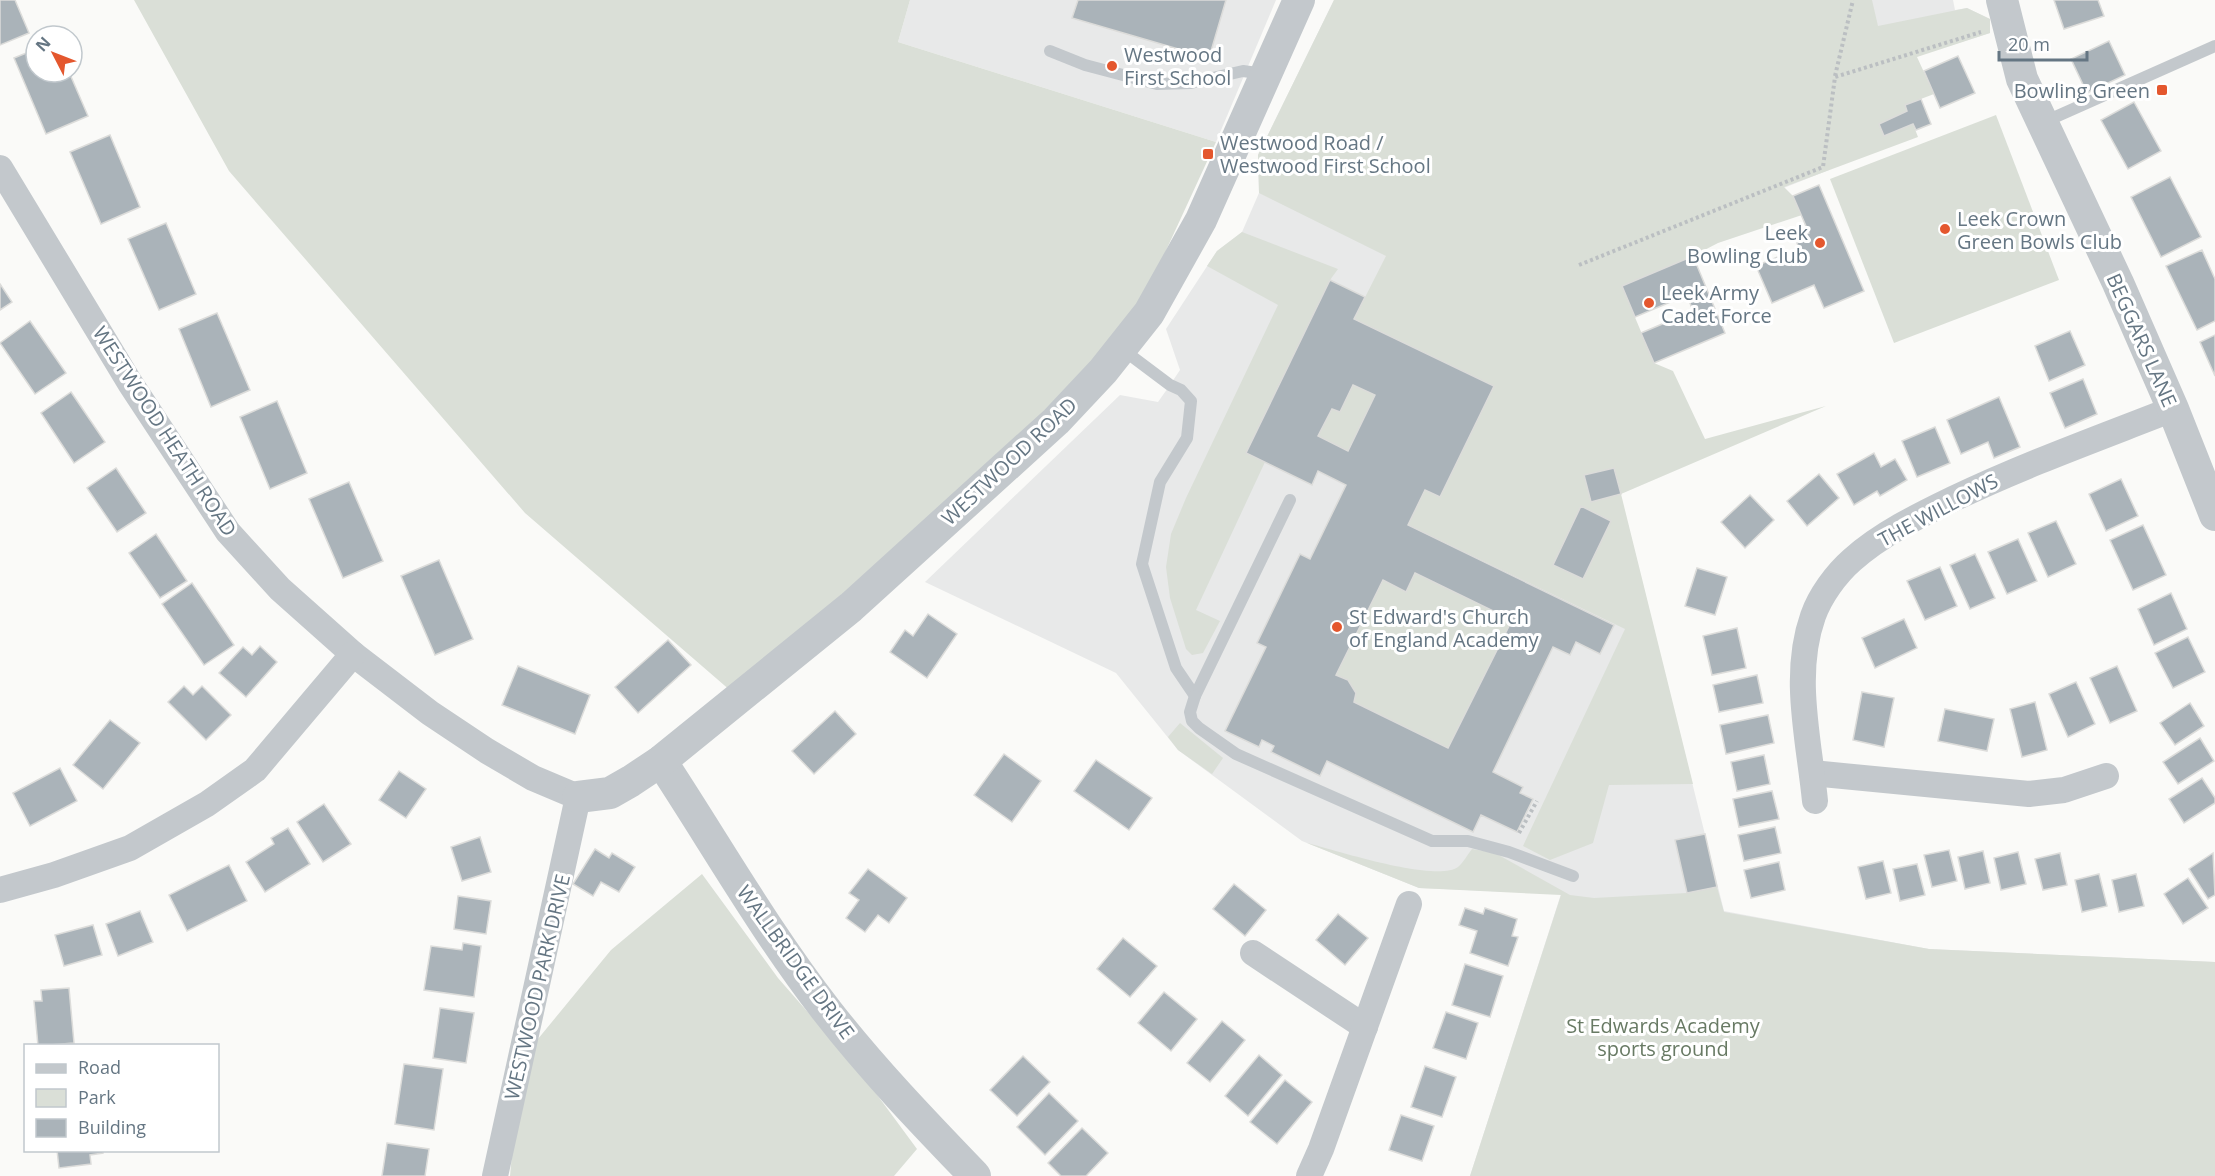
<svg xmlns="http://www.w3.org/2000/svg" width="2215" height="1176" font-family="'Open Sans',sans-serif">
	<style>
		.built { fill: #e8e9e9 }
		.green { fill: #dadfd7; fill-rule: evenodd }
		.building { fill: #aab3b9; stroke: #dcdcda; stroke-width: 1.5; fill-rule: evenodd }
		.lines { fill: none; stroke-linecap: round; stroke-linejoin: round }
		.path { stroke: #bbbfc2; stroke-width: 4; stroke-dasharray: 3 3; stroke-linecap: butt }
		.service { stroke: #c3c8cc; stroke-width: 12 }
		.minor { stroke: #c3c8cc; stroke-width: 26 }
		.tertiary { stroke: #c3c8cc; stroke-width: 32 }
		.poi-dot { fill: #e4572e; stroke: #fff; stroke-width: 2 }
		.labels { text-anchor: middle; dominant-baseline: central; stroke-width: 6; stroke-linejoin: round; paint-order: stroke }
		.poi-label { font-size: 20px; fill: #657683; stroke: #fff; text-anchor: start }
		.street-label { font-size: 20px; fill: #657683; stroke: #fff }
		.park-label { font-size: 20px; fill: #687a64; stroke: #fff }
	</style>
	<rect width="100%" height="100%" fill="#fafaf8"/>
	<g class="built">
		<polygon points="910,0 1276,0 1216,142 898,42"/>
		<polygon points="1334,0 1953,0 1955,10 1967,8 1990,19 1990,33 1838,81 1829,170 1577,270 1614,468 1724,911 1929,949 2215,962 2215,1176 1470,1176 1561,894 1419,888 1302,841 1178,750 1116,673 925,582 1120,395 1158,402 1170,385 1180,370 1166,329 1217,251 1242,232 1259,193 1258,155"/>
	</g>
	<g class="green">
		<polygon points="134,0 910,0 898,42 1216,142 1121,348 739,698 525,513 229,171"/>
		<path d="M1334,0H1872L1878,26L1967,8L1990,19V33L1917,57L1934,94L1905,105L1907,111L1879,124L1884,136L1913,124L1918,137L1784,187L1793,196L1802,215L1718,243L1693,256L1622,286L1654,363L1673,371L1705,439L1826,406L1621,494L1693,784L1609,785L1593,843L1550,860L1523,846L1625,629L1408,525L1425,490L1440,497L1493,387L1354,319L1386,256L1259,193L1258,155ZM1614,468L1620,494L1591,502L1584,475ZM1581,507L1611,521L1583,579L1553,564Z"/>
		<polygon points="1996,115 2059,280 1894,343 1830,179"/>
		<polygon points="1242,232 1338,269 1330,280 1246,453 1265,462 1196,610 1220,621 1203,653 1192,655 1186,649 1170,598 1166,567 1171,534 1186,498 1278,305 1207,266 1217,251"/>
		<polygon points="1353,385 1375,395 1348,451 1318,436 1332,409 1340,412"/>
		<polygon points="1415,573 1512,620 1448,748 1354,702 1356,693 1348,680 1336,675 1383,580 1406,592"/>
		<polygon points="1180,723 1223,758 1212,774 1178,750 1168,737"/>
		<path d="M1307,843C1335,850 1436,883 1458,867C1463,863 1468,854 1472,849L1495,853L1570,895L1594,898L1687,893L1717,887L1724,912L1929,949L2215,962V1176H1470L1561,895L1419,888Z"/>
		<polygon points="702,874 778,978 861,1073 917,1149 894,1176 510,1176 512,1154 533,1045 611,950"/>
	</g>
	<g class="building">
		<polygon points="0,0 15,0 29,33 0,45"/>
		<polygon points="1078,0 1226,0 1209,58 1072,18"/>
		<polygon points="2054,0 2098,0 2104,16 2064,29"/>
		<polygon points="2109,41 2125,75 2087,93 2071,59"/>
		<polygon points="36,49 36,72 69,72 88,116 46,134 14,58"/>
		<polygon points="1958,56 1975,93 1940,108 1924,71"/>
		<polygon points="1921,99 1931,124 1916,130 1913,124 1884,136 1879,124 1907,111 1905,105"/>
		<polygon points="2134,102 2161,151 2128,169 2101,120"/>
		<polygon points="110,135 140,207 101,224 70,152"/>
		<polygon points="2170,177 2201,237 2161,257 2131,197"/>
		<polygon points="1819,185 1864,291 1824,308 1814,285 1772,303 1756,266 1799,248 1795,238 1809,233 1793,196"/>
		<polygon points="166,223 196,294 159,310 128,239"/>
		<polygon points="2202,250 2215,279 2215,321 2197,330 2166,266"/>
		<polygon points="1693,256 1725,333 1654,363 1641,333 1693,311 1687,295 1635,317 1622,286"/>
		<path d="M1330,280L1365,297L1354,319L1494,386L1440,497L1425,490L1408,525L1614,625L1600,654L1576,642L1570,655L1553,647L1493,772L1523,787L1520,793L1533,799L1517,832L1481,815L1473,832L1327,761L1320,776L1271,752L1274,746L1262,740L1259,747L1225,731L1266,647L1257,643L1300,554L1310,559L1346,485L1318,471L1312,485L1246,453ZM1353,385L1375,395L1348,451L1318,436L1332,409L1340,412ZM1415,573L1512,620L1448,748L1354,702L1356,693L1348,680L1336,675L1383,580L1406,592Z"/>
		<polygon points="0,284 12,302 0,310"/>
		<polygon points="217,313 250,390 211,407 179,329"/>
		<polygon points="30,321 66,373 35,394 0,343"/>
		<polygon points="2070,331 2085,365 2049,381 2035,346"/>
		<polygon points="2215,335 2215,376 2200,342"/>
		<polygon points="2083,379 2097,414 2065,428 2050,393"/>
		<polygon points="71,392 105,442 74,463 41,413"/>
		<polygon points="1999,397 2020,447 1994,458 1988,442 1961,454 1947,420"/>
		<polygon points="277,401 307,473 270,489 240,417"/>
		<polygon points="1935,427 1950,463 1917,477 1902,441"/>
		<polygon points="1874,453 1881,467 1895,459 1907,480 1880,496 1877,491 1854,505 1837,474"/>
		<polygon points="116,468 146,513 117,532 87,488"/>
		<polygon points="1614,468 1621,494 1591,502 1584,475"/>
		<polygon points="1819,474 1839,498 1807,526 1787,501"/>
		<polygon points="2121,479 2138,516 2106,531 2089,494"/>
		<polygon points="349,482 383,561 343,578 309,499"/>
		<polygon points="1750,495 1774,520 1745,548 1721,522"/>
		<polygon points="1581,506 1611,521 1583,579 1553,565"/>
		<polygon points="2056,521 2076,564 2048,577 2028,533"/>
		<polygon points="2143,525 2166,575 2133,590 2110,540"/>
		<polygon points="156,534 187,581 160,598 129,553"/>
		<polygon points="2018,539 2037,581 2007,594 1988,552"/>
		<polygon points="1975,554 1995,598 1970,609 1950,565"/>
		<polygon points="439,560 473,639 435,655 401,576"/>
		<polygon points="1940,567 1957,606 1925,620 1907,581"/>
		<polygon points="1697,568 1727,577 1715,615 1685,606"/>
		<polygon points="192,583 234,645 204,665 162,604"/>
		<polygon points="2171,593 2187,629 2154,645 2138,609"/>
		<polygon points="928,614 957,634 927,678 890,652 905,630 913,636"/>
		<polygon points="1904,619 1917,648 1875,668 1862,638"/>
		<polygon points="1737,628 1746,668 1712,675 1703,636"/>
		<polygon points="2188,637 2205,672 2173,688 2155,653"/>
		<polygon points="668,640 691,665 638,713 615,687"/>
		<polygon points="260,646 277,662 246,697 219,673 243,647 252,655"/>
		<polygon points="518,666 590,695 575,734 502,705"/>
		<polygon points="2117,666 2137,711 2110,723 2090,678"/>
		<polygon points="1757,675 1763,703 1719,712 1713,685"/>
		<polygon points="2076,682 2095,724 2068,737 2049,694"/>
		<polygon points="184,686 193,695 202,686 231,715 206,740 168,702"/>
		<polygon points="1862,692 1894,698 1884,747 1853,740"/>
		<polygon points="2035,702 2047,750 2022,757 2010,709"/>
		<polygon points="2190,703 2204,726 2175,745 2160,723"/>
		<polygon points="1945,709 1994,719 1987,751 1938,741"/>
		<polygon points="835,711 856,734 814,774 792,751"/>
		<polygon points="1768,715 1774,743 1726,754 1720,725"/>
		<polygon points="110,720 140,743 103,789 73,765"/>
		<polygon points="2200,738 2214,761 2178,784 2163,762"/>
		<polygon points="1004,754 1041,781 1012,822 974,795"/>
		<polygon points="1764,755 1770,784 1737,791 1731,762"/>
		<polygon points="1096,760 1152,798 1129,830 1074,791"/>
		<polygon points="60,768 77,801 30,826 13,793"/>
		<polygon points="399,771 426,789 406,818 379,800"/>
		<polygon points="2202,778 2215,798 2215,803 2184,823 2169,799"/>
		<polygon points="1772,791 1779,819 1739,827 1733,799"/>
		<polygon points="324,804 351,844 323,862 297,822"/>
		<polygon points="1775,827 1781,853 1744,861 1738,835"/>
		<polygon points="288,828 310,864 265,892 246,862 274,844 271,838"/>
		<polygon points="1705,834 1717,887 1687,893 1675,840"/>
		<polygon points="480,837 491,872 462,881 451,847"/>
		<polygon points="595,849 609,858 612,853 635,867 619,892 601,882 593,896 573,884"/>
		<polygon points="1949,850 1957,881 1932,887 1924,855"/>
		<polygon points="1983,851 1990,883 1965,889 1958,857"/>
		<polygon points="2018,852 2026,884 2001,890 1994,858"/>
		<polygon points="2060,853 2067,885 2043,890 2035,859"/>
		<polygon points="2213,853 2215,895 2208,899 2189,869"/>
		<polygon points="1883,861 1891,893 1866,899 1858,867"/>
		<polygon points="1779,862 1785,890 1751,898 1744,870"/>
		<polygon points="1917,864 1925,895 1900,901 1893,869"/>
		<polygon points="229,865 247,901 187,931 169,895"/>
		<polygon points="868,869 907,898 889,923 878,915 865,932 846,918 859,900 849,893"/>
		<polygon points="2099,874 2107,906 2082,912 2075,880"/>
		<polygon points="2136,874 2144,906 2119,912 2112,880"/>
		<polygon points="2188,878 2208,908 2183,924 2164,894"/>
		<polygon points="1234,884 1266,910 1245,936 1213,909"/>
		<polygon points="458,896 491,901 486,934 454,929"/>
		<polygon points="1465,908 1483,914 1485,908 1517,919 1512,936 1518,937 1508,966 1470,953 1477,931 1459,925"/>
		<polygon points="140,911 153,942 118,956 106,924"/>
		<polygon points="1338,914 1368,938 1345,965 1316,940"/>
		<polygon points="93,925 102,955 64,966 55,935"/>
		<polygon points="1123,938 1157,966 1130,997 1097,969"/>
		<polygon points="463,943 481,946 474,997 424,990 431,946 462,950"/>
		<polygon points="1465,964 1503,976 1490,1017 1452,1005"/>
		<polygon points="69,988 74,1043 38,1046 34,1001 42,1001 41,990"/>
		<polygon points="1164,992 1197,1019 1171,1051 1138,1023"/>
		<polygon points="440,1008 474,1013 466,1063 433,1058"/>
		<polygon points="1446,1012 1478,1023 1466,1059 1433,1048"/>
		<polygon points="1222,1021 1245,1040 1210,1082 1187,1063"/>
		<polygon points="1259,1055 1282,1075 1248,1116 1225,1096"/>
		<polygon points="1023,1056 1050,1082 1017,1116 990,1090"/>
		<polygon points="404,1064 443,1069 434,1130 395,1124"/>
		<polygon points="1425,1066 1456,1077 1442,1117 1411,1107"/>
		<polygon points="1285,1080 1312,1102 1277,1144 1250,1122"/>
		<polygon points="1049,1093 1078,1121 1045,1155 1017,1127"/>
		<polygon points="1401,1115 1434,1126 1422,1161 1389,1150"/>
		<polygon points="1082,1128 1108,1153 1086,1176 1061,1176 1048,1163"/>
		<polygon points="387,1143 429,1149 425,1176 382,1176"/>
		<polygon points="57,1150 103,1150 103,1153 90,1155 91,1164 59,1168"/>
	</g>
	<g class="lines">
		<g class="path">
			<polyline points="1835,76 1853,0"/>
			<polyline points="1579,265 1823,167 1835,77 1981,32"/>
			<polyline points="1519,833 1537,801"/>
		</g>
		<g class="service">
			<polyline points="1050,51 1085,65 1157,84 1191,83 1243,71 1264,74"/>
			<polyline points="2044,122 2215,46"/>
			<polyline points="1122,349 1170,385 1181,390 1191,401 1187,438 1160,482 1142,564 1176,668 1195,696 1290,500"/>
			<polyline points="1195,696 1190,712 1192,721 1199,728 1236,754 1432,841 1468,841 1509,852 1573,876"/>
		</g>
		<g class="minor">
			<polyline points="0,168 130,383 228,532 280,589 353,654 430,713 487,751 533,778 578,797 495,1176"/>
			<polyline points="1812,773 2029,794 2064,790 2106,776"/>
			<path d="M1815,801C1809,740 1792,675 1813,616C1820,596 1836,574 1852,560C1881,534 1918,516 1953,499C2024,465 2099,438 2173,409"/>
			<polyline points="0,890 54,875 130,848 207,804 255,770 353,654"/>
			<polyline points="1253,953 1365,1027"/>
			<polyline points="1309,1176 1321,1149 1409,904"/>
		</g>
		<g class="tertiary">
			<polyline points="2002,0 2022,79 2118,283 2173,409 2215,515"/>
			<path d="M661,761C715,843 766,933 827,1011C872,1069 924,1123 975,1176"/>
			<polyline points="578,797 610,793 631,781 661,761 851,607 1056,421 1103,371 1149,313 1201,220 1299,0"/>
		</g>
	</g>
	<g class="poi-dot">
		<circle cx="1112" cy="66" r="6"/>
		<rect x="2156" y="84" width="12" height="12" rx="3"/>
		<rect x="1202" y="148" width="12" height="12" rx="3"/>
		<circle cx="1945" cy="229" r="6"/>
		<circle cx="1820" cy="243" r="6"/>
		<circle cx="1649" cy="303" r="6"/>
		<circle cx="1337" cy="627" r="6"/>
	</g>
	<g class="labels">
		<g class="poi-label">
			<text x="1124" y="54">Westwood<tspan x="1124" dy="23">First School</tspan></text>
			<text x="2150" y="90" text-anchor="end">Bowling Green</text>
			<text x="1220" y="142">Westwood Road /<tspan x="1220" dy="23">Westwood First School</tspan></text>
			<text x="1957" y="218">Leek Crown<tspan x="1957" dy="23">Green Bowls Club</tspan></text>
			<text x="1808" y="232" text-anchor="end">Leek<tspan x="1808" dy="23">Bowling Club</tspan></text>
			<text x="1661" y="292">Leek Army<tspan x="1661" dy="23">Cadet Force</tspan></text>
			<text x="1349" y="616">St Edward's Church<tspan x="1349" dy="23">of England Academy</tspan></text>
		</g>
		<g class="street-label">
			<text transform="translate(2142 340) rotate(66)">BEGGARS LANE</text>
			<text transform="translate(165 431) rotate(57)">WESTWOOD HEATH ROAD</text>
			<text transform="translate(1009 461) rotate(-43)">WESTWOOD ROAD</text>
			<text transform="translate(1938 510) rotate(-28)">THE WILLOWS</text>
			<text transform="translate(796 962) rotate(54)">WALLBRIDGE DRIVE</text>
			<text transform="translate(537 987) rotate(-77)">WESTWOOD PARK DRIVE</text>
		</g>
		<g class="park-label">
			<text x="1663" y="1025">St Edwards Academy<tspan x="1663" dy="23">sports ground</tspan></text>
		</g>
	</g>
	<rect x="24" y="1044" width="195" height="108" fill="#ffffff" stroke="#c1c8cd" stroke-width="1.5"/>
	<rect x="36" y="1064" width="30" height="9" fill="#c3c8cc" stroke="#c1c8cd" stroke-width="1.5"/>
	<text x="78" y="1074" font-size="18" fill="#657683">Road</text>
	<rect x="36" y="1089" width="30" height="18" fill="#dadfd7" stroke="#c1c8cd" stroke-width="1.5"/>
	<text x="78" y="1104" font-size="18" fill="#657683">Park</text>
	<rect x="36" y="1119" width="30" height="18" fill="#aab3b9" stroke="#c1c8cd" stroke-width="1.5"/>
	<text x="78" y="1134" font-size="18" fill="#657683">Building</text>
	<g transform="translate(54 54) rotate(312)"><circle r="28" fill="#ffffff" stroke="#c1c8cd" stroke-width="1.5"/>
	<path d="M0-4.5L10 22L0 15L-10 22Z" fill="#e4572e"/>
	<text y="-9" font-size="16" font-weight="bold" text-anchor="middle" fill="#657683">N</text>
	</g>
	<path d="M1999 51v9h88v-9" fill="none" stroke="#657683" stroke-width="3"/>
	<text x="2008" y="51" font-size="18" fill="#657683" stroke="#ffffff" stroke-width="4.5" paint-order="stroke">20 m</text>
</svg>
